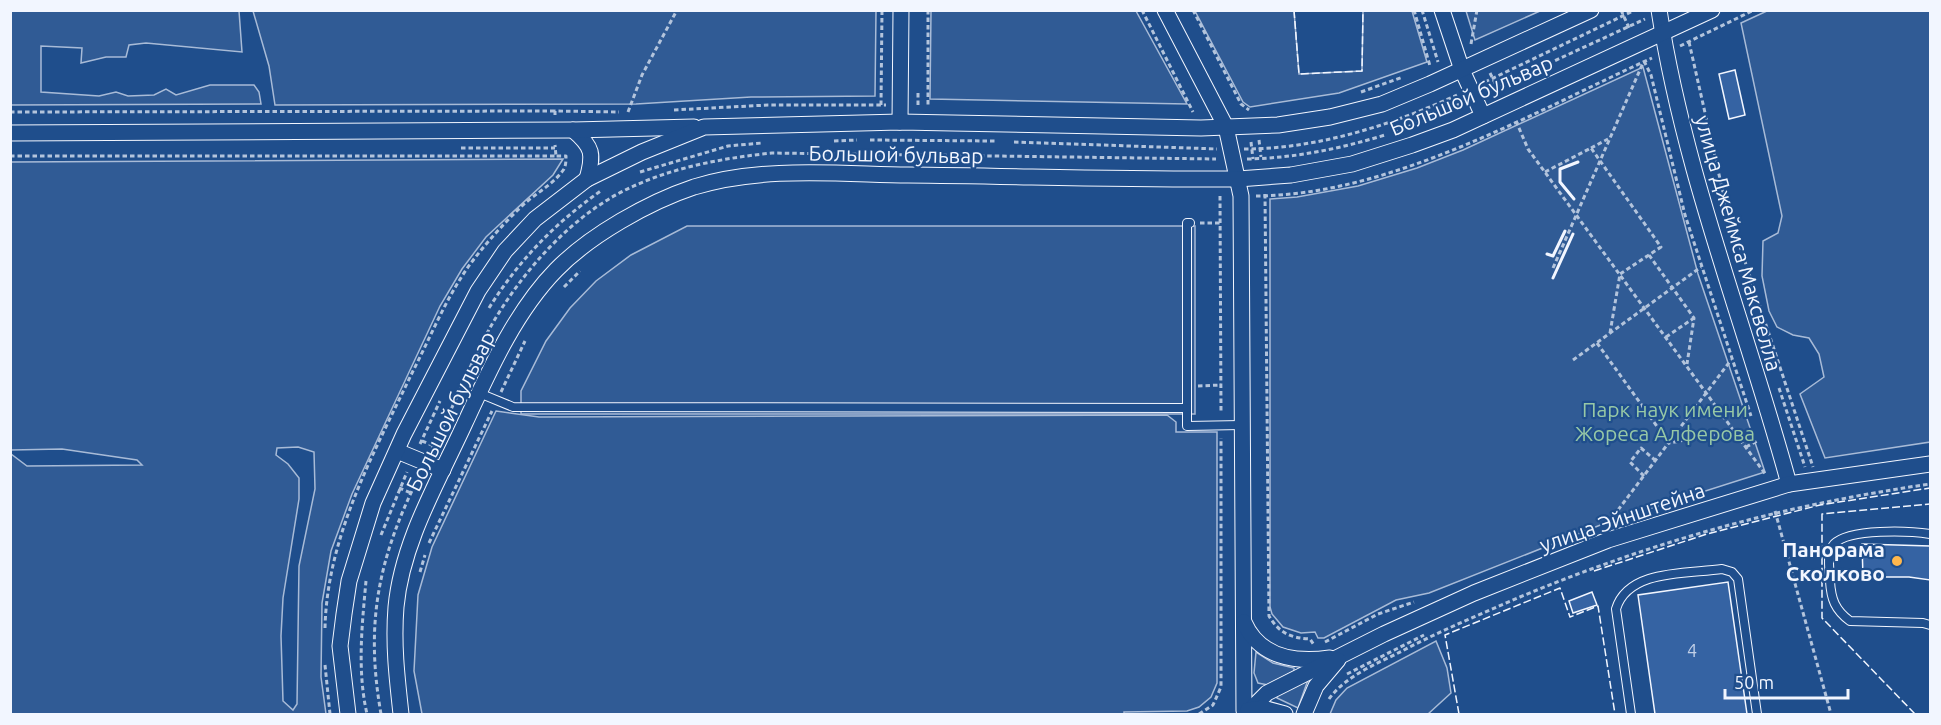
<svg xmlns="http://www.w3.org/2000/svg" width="1941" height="725" font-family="Ubuntu,sans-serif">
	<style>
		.built { fill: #305b95; stroke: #a8bbd7; stroke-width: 1.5; fill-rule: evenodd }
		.building { fill: #3563a3; stroke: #f2f6ff; stroke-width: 1.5 }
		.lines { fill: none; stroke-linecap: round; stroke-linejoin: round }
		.lane-casing { stroke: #f2f6ff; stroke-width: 10 }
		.street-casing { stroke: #f2f6ff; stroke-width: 17 }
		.path { stroke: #b3c4dc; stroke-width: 3; stroke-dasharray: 4.5 3; stroke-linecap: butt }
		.lane { stroke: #1f4e8c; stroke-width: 8 }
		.street { stroke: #1f4e8c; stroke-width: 15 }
		.fence { stroke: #f2f6ff; stroke-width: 1.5; stroke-dasharray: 8 3; stroke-linecap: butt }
		.wall { stroke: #f2f6ff; stroke-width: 3 }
		.poi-dot { fill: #ffb74d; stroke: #1f4e8c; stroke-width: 2 }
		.labels { text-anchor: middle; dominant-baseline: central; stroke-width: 4.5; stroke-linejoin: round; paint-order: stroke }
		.number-label { font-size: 18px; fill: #c3d1e8 }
		.street-label { font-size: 21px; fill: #f2f6ff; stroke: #1f4e8c }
		.park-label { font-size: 21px; fill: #97c8a6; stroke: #1f4e8c }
		.poi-label { font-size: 21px; font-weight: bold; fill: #f2f6ff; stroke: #1f4e8c; text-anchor: end }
	</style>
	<rect width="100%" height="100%" fill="#1f4e8c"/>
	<g class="built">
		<polygon points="1769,10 1930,11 1930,442 1825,458 1800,394 1824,377 1819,354 1809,338 1793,335 1777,327 1769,311 1762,276 1763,241 1778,233 1782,216 1741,23"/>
		<polygon points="10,11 239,11 242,52 146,43 129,45 126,57 106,57 81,63 82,48 41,46 41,92 99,96 116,92 128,96 154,95 166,89 176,95 210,85 254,85 259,92 261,104 11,105"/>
		<polygon points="253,11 876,11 875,96 751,97 636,104 275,105 269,66"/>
		<polygon points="1136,11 1187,104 930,99 931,11"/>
		<polygon points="1195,11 1294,11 1299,74 1362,71 1363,11 1412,11 1427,62 1339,93 1250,107 1243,102"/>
		<polygon points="1466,11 1466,10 1540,11 1475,40"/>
		<polygon points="1643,67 1698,274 1765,472 1608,522 1429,593 1396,600 1324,638 1318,638 1315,632 1301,633 1283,627 1272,614 1270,607 1270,199 1297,197 1358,186 1417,168 1463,150"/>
		<path d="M563,159L553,175L486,237L462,269L440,306L352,494L331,551L322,603L321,677L326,714H11V454L27,466L142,465L137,460L62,449L11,450V162ZM298,447L314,452L315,489L299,566L297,704L293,710L283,701L281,636L283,598L299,499V478L288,464L276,455L277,448Z"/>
		<polygon points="687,226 1195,226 1195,414 521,414 521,391 546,341 570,308 596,281 631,255"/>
		<polygon points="496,411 539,417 1167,415 1176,422 1176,432 1217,432 1217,683 1211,697 1199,707 1187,711 1124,712 1124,714 422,714 414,671 418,595 432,547"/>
		<polygon points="1436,641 1447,668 1451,693 1428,714 1330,714 1336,700 1347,688"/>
		<polygon points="1256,652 1273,663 1294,668 1294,671 1268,685 1258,683 1254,673"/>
		<polygon points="1308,680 1298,708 1277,698 1277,695"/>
	</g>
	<g class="building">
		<polygon points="1735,70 1745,115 1729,119 1719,74"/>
		<polygon points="1862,544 1930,546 1930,580 1909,577 1863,577"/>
		<polygon points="1728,582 1747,714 1655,714 1638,595"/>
		<polygon points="1592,592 1597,605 1573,613 1569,601"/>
	</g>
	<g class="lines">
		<defs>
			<g id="lane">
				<polyline points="1190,223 1187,223 1187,426 1241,425"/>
				<polyline points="479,393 513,407 1187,408"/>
				<path d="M1930,534C1910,531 1849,528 1834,544C1826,553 1830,571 1830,581C1831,599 1835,610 1850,621L1923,623L1930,625"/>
				<path d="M1631,714L1616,609C1628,569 1687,574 1722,569L1732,572L1738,579L1757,714"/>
			</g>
			<g id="street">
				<polyline points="1165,10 1226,127 1241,196 1244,711"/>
				<polyline points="1442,10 1462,70 1483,116"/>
				<path d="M1659,10C1684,173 1746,326 1789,484"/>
				<polyline points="900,122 901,10"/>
				<path d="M573,130C593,147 594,154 587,179"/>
				<polyline points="10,133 573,130 694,127"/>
				<polyline points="397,451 443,470"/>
				<path d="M1244,622C1259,657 1295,663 1330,658"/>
				<polyline points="1252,708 1267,693 1384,634 1474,593 1608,540 1789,484 1930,464"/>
				<polyline points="1248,710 1263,708 1285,714"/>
				<polyline points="348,714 340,646 344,614 349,581 373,503 404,434 478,291 505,251 535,219 587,179 642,152 704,127 900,122 1201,128 1278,125 1330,117 1382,104 1430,84 1591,10"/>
				<path d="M401,714C397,678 393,644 396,607C402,542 438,482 465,423C489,371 515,312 556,270C590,235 649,202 694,187C762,166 838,174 908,175C1018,176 1128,180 1238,179L1291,175L1352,164L1412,145L1453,130L1712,10"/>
				<polyline points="1304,714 1316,686 1338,660"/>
			</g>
		</defs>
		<use href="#lane" class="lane-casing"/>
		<use href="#street" class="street-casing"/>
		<g class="path">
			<polyline points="928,10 928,106"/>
			<polyline points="1142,10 1193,112"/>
			<polyline points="1193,10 1241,104 1249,110"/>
			<polyline points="1414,10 1430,66"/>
			<polyline points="1422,10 1438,62"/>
			<polyline points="1621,10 1629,28"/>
			<polyline points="1689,42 1725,201 1813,467"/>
			<polyline points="1471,44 1477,10"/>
			<polyline points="1680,46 1754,10"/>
			<polyline points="1644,61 1651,75 1685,215 1751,416"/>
			<polyline points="1490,73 1498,89"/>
			<polyline points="1485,82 1635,10"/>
			<polyline points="1361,92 1403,77"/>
			<polyline points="1487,92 1645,19"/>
			<polyline points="881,105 882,10"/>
			<polyline points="918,105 918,93"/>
			<polyline points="674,110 768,105 886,105"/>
			<polyline points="10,112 555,111"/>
			<polyline points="628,112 642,75 677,10"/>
			<polyline points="555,115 555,111 619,112"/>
			<polyline points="1516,121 1528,149 1766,475"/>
			<polyline points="1394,133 1462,103"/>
			<polyline points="870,140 995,141"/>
			<polyline points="1259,140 1261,157"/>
			<polyline points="834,141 857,140"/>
			<polyline points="1014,142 1217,149"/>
			<polyline points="1251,142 1253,159"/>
			<polyline points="461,148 555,148"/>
			<polyline points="1591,148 1608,139"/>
			<path d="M1244,149C1317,149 1392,125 1457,95"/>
			<polyline points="10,156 556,156 555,145"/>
			<path d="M1247,159C1295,158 1339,149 1385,135"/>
			<polyline points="640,172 728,146 762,143"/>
			<polyline points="1545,172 1591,148 1661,247 1620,274 1610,333"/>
			<path d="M1265,194L1269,616C1279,633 1291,638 1310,639L1314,645"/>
			<polyline points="1220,196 1221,413"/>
			<path d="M1256,196C1392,195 1531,113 1652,58"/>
			<polyline points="1200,223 1220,223"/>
			<polyline points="1649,255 1694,318 1687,364"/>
			<polyline points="1553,268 1643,63"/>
			<polyline points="564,287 580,271"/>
			<path d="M489,308C519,260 555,223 602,190"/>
			<polyline points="1666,337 1694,318"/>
			<polyline points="1597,343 1669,443 1734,431"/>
			<polyline points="1573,360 1701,267"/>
			<polyline points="1198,386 1221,385"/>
			<polyline points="1779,388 1805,467"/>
			<polyline points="501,392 525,341"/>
			<polyline points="422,441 434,446"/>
			<polyline points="420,444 440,401"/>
			<polyline points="1746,447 1759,440"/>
			<path d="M432,449C453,409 469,365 491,326C523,270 575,211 636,185C679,166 725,158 772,153L1216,159"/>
			<polyline points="1644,476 1630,462 1641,448 1656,461"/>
			<polyline points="399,488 411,493"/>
			<polyline points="1775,511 1831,714"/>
			<polyline points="1609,522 1731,360"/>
			<polyline points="381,535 407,472"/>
			<polyline points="429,543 492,411"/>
			<polyline points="420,572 425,555"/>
			<path d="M366,581C362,625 357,671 367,714"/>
			<path d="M325,628C327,536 374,453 413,371C432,334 448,293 474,259C489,240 505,222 523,205C536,193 554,184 564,169C566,165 566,160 566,156H556"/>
			<polyline points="1325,642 1378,614 1414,602"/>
			<polyline points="325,665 330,714"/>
			<polyline points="1347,674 1424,635"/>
			<path d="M1329,699C1346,675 1379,663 1404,650C1442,630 1481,614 1520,597C1657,540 1785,505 1930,484"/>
			<path d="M381,714C365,623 378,559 419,476"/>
			<polyline points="1199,714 1213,705 1221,687 1221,438"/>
		</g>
		<use href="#lane" class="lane"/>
		<use href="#street" class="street"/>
		<g class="fence">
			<polyline points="1294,10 1299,74 1362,71 1363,10"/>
			<polyline points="1594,571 1707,534 1820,505 1930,488"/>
			<polyline points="1459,714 1445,635 1560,588 1570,617 1598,606 1615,714"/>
			<polyline points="1915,714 1822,618 1822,514 1930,504"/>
		</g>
		<g class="wall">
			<polyline points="1574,199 1560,182 1560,169 1578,162"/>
			<polyline points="1547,254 1553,256 1565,231"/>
			<polyline points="1553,278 1573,234"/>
		</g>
	</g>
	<circle class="poi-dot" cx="1897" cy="561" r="6"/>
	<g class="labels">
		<g class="number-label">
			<text x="1692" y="650">4</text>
		</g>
		<g class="street-label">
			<text transform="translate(1471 95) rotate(-23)">Большой бульвар</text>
			<text transform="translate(896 154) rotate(1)">Большой бульвар</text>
			<text transform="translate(1739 243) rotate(74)">улица Джеймса Максвелла</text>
			<text transform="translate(450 411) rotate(-64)">Большой бульвар</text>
			<text transform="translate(1622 517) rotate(-19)">улица Эйнштейна</text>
		</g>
		<g class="park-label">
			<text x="1665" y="409">Парк наук имени<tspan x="1665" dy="24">Жореса Алферова</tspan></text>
		</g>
		<g class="poi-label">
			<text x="1885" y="549">Панорама<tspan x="1885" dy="24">Сколково</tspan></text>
		</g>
	</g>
	<rect width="1941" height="725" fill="none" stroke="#f2f6ff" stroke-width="24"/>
	<path d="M1725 689v9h123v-9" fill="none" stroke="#f2f6ff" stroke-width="3"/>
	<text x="1734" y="689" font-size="18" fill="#f2f6ff" stroke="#1f4e8c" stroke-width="4.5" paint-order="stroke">50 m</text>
</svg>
